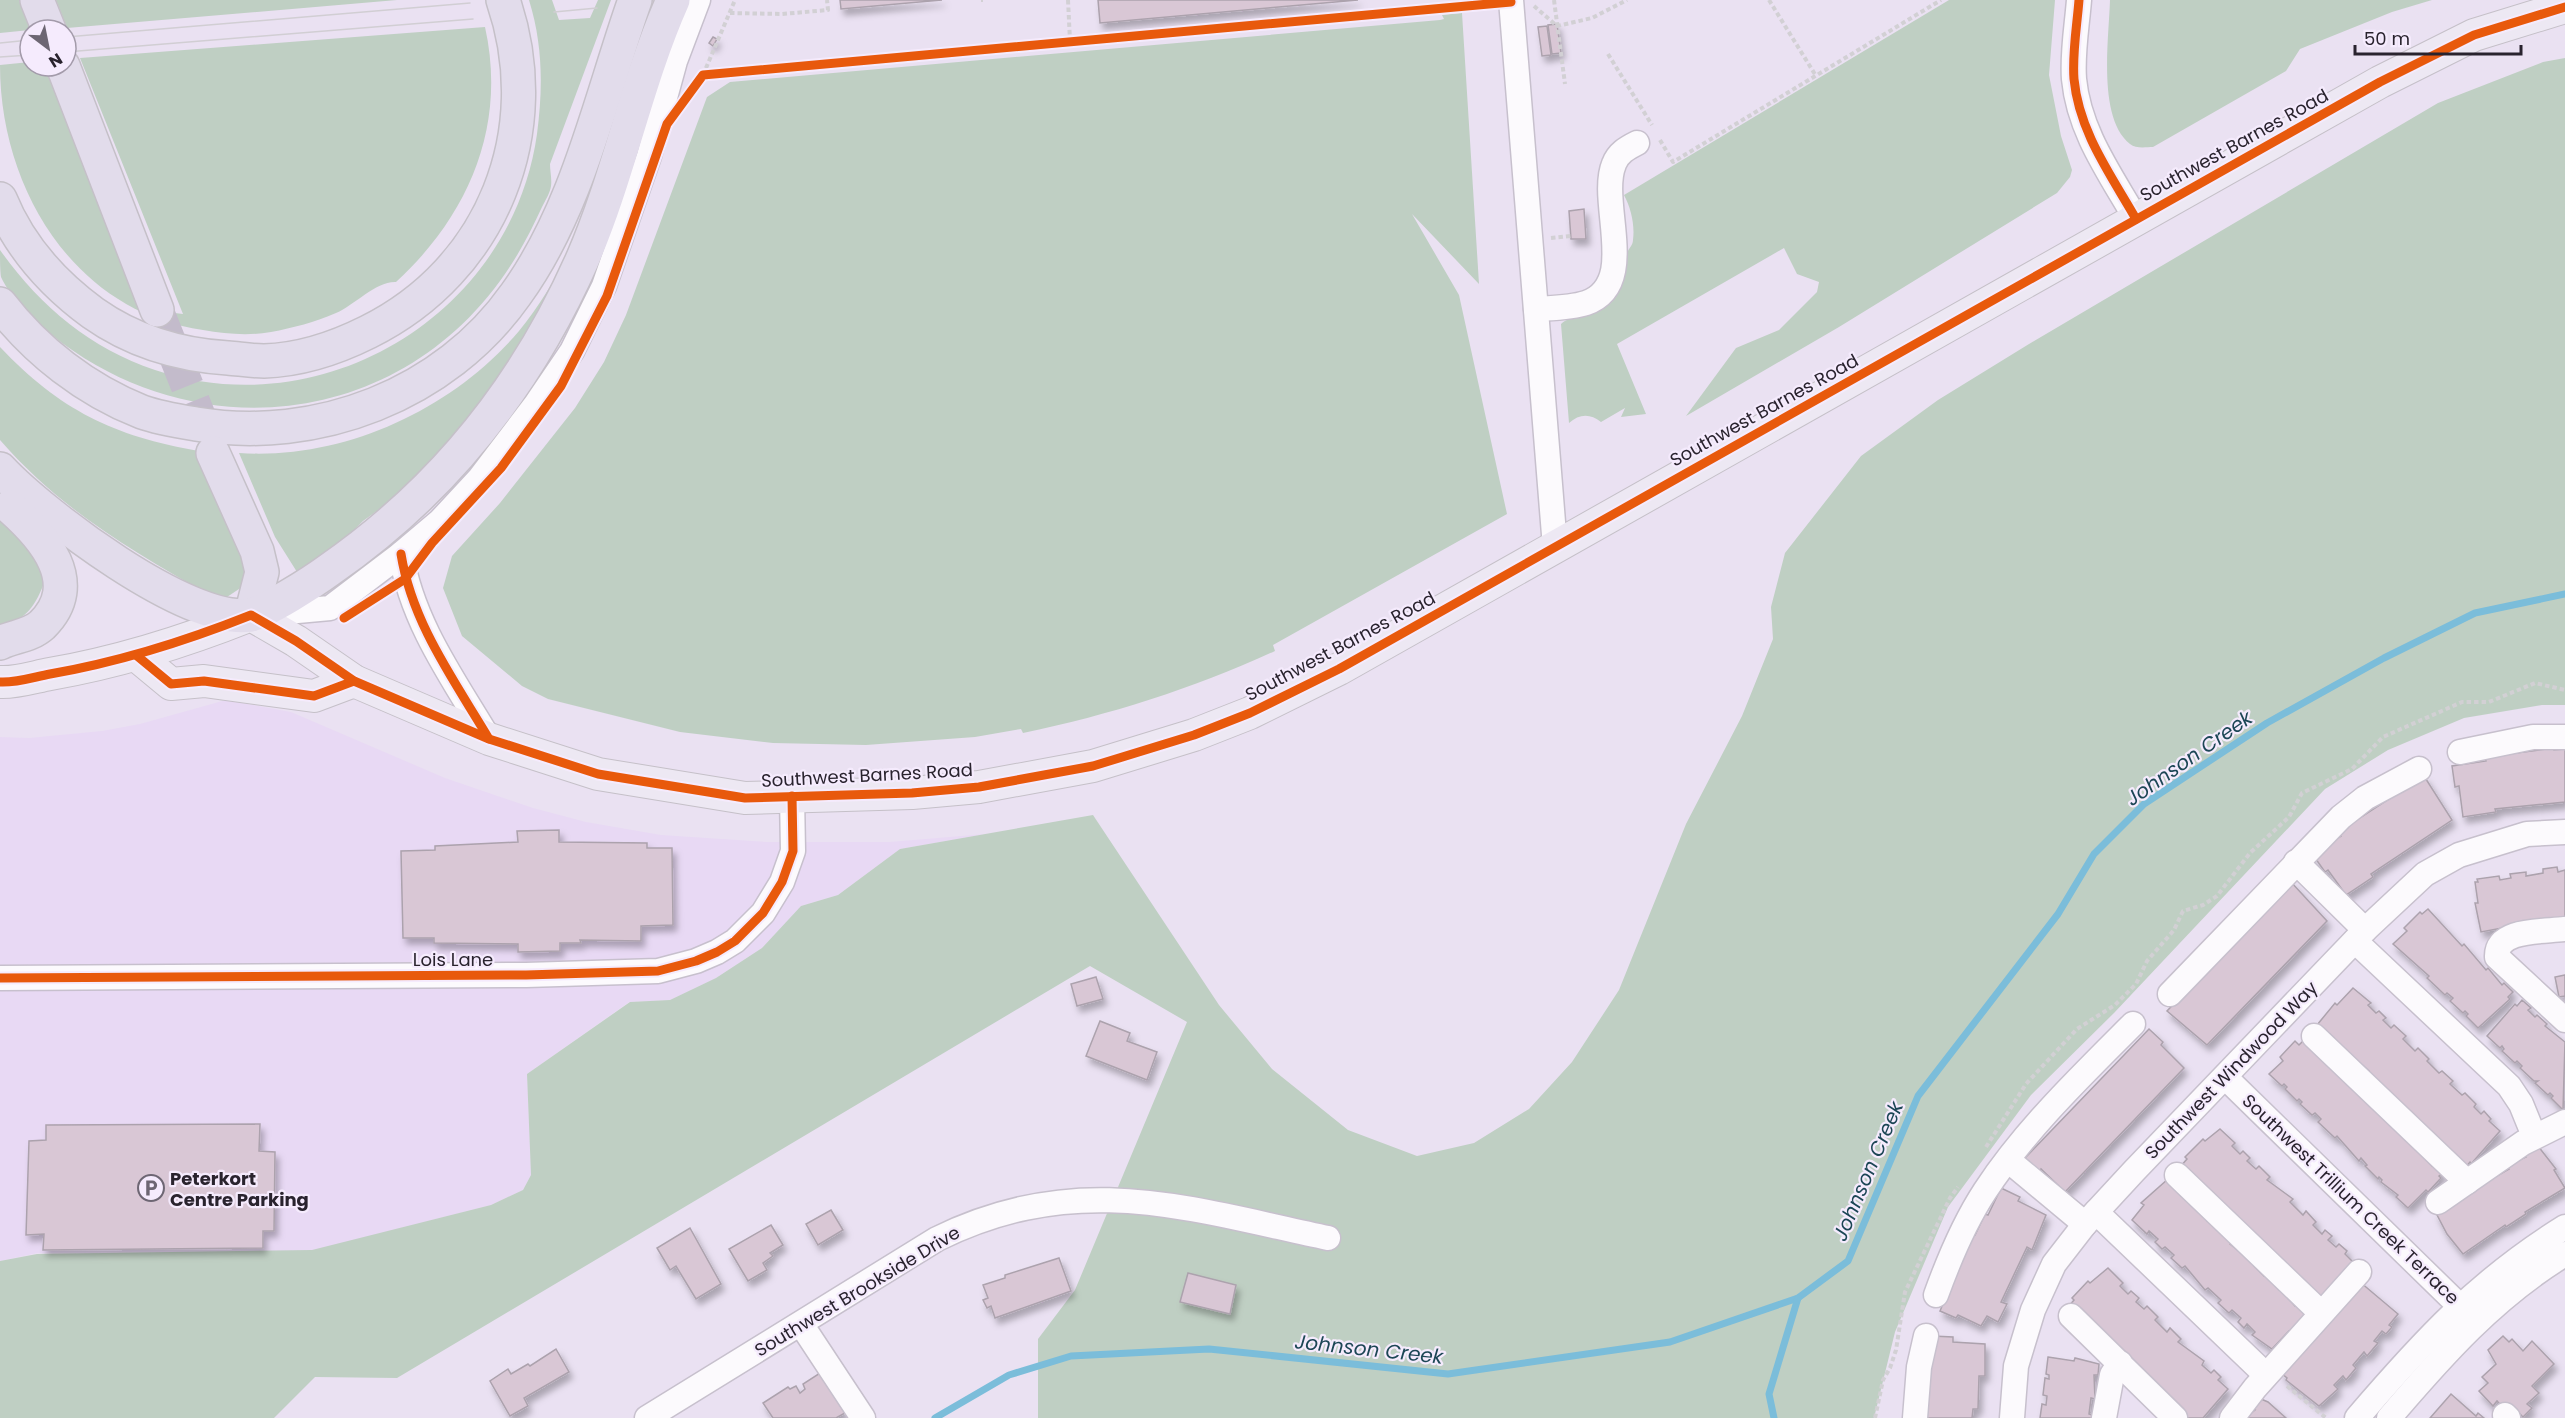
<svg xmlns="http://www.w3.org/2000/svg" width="2565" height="1418" font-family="Poppins,sans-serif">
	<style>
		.built { fill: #e8d9f4 }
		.green { fill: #bfcfc3 }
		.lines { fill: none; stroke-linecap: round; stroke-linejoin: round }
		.stream { stroke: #7bbdda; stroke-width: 7 }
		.building { fill: #d9c7d5; stroke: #aca2ad; stroke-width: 1.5; filter: url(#shadow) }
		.highway-tunnel { stroke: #c3bbcb; stroke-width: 33; stroke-dasharray: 33 16; stroke-linecap: butt }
		.minor-casing { stroke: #c7c0cd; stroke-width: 27 }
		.major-casing { stroke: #c5c0c8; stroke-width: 34 }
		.highway-casing { stroke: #c5c0c8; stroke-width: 36 }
		.path { stroke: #d2d0d4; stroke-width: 4; stroke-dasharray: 4.5 3; stroke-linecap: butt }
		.minor { stroke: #fcfafd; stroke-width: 24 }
		.major { stroke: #ede8f3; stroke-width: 32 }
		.highway { stroke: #e2dceb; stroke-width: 33 }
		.tram { stroke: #d1ced3; stroke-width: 1.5 }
		.cycleway-casing { stroke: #f5ebfd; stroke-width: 13 }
		.cycleway { stroke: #e8590c; stroke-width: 9 }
		.labels { text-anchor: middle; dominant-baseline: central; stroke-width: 4.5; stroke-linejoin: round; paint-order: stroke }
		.street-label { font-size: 18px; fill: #29232e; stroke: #f5ebfd }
		.poi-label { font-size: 18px; font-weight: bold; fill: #29232e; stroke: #f5ebfd; text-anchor: start }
		.water-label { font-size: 20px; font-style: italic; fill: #1c4655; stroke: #f5ebfd }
	</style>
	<defs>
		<filter id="shadow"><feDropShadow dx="3.5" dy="6" stdDeviation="3" flood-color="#0004"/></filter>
	</defs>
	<rect width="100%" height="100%" fill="#eae1f2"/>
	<polygon class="built" points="226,700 291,712 445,778 533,808 586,822 661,835 766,842 890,842 985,834 1093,815 900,849 838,895 801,906 762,948 716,978 670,1000 629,1002 527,1074 531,1175 523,1190 491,1205 312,1251 37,1253 0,1261 0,737 29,738 102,731 140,724"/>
	<g class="green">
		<polygon points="0,0 19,0 30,30 0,33"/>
		<polygon points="56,0 397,0 67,28"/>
		<path d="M529,0H552L559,20L590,18L598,0H611L550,164C550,171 552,179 551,186C550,193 545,201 542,207C530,233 517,258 500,281C395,425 203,447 62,343C43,328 11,300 1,277C0,270 0,258 0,250C39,305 89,348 155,370C325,427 512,313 537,134C543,88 543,45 529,0Z"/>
		<path d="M1949,0H2055L2049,75L2061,136L2072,170L2070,177L2057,193L1839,327L1686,416L1736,348L1779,330L1817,292L1819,282L1797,274L1784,248L1617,344L1646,414L1621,417L1625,408L1601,422C1590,413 1579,414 1569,423L1561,324C1572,314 1588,318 1601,310C1627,295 1620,276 1627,253C1629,248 1633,245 1633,240C1635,225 1631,208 1624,195Z"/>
		<path d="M2110,0H2432L2392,12L2300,49L2286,71L2153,147C2146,147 2136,149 2130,144C2097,118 2109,38 2110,0Z"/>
		<path d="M1462,13L1479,284L1412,214L1459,295L1507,514L1273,645L1275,651C1194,688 1111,715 1023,733L1021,729L975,737L866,745L773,743L680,732L548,699L522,686L462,636L443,588L452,556L500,503L575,408L604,362L626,315L707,97L730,82L1440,20L1444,19L1442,15Z"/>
		<path d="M485,27C507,126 469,215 396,282C376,281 355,305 336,313C315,322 293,328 271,332C248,336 226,334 203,330C74,312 0,188 0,65L30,62V66H45L141,309L183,314L80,58Z"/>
		<polygon points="2565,58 2565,705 2542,705 2464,718 2388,750 2325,789 2114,1013 2031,1095 1948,1207 1895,1332 1874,1418 1038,1418 1038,1339 1075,1290 1187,1022 1090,966 397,1378 315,1377 274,1418 0,1418 0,1261 37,1254 312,1250 491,1205 523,1190 531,1175 527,1074 630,1002 670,1000 716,978 762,948 801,906 838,895 900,849 1093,815 1219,1005 1272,1069 1348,1130 1417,1156 1474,1143 1529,1109 1572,1062 1619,990 1686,824 1742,716 1773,639 1771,607 1785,553 1861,456 1938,400 2029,344 2438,103 2543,62"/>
		<path d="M588,223L491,403L392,500L363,521L355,529L345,549L299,574L297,572L275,537L239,453C343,460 452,410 519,331C546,298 566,259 588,223Z"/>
		<path d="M0,347C60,410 113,436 199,451L249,565L242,587L227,597L211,596C131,550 62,511 0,440Z"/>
		<path d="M0,513L32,541L45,580C36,606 26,619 0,628Z"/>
	</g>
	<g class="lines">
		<g class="stream">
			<polyline points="935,1418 1009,1375 1071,1356 1209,1349 1448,1374 1670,1342 1798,1298 1848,1261 1918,1096 2058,914 2094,854 2144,804 2267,723 2384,658 2475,613 2565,594"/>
			<polyline points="1774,1418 1769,1394 1798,1298"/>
		</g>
	</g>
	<g class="building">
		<polygon points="840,0 942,0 841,9"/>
		<polygon points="1098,0 1358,0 1100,23"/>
		<polygon points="1557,24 1561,53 1552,54 1548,25"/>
		<polygon points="1547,26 1551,55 1542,56 1538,27"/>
		<polygon points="713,37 717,39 713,46 709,43"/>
		<polygon points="1584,209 1586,239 1571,239 1569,211"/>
		<polygon points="2554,748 2554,750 2565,749 2565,802 2495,809 2496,812 2463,817 2459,786 2455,787 2452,766 2486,761 2485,757"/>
		<polygon points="2424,776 2452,820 2371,874 2373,877 2346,895 2328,870 2325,872 2313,855 2341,836 2338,832"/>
		<polygon points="559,830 559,842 647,843 647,848 672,848 673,925 641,926 641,941 580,940 581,943 560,943 560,951 518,952 518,944 434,943 434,938 403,938 401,851 435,850 435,846 518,842 517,831"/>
		<polygon points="2557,867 2558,872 2565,870 2565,920 2564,917 2550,919 2481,932 2475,903 2478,903 2475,882 2478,882 2477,879 2499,876 2500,880 2511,878 2510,874 2526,872 2526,876 2543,873 2543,869"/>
		<polygon points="2291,882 2327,921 2207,1045 2167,1011"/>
		<polygon points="2428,909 2462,946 2464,944 2486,970 2488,968 2502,985 2504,983 2513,992 2508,997 2510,999 2478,1028 2466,1016 2468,1014 2465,1011 2463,1013 2450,1001 2453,998 2447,993 2445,995 2427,978 2429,976 2393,944 2407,931 2404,928 2420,912 2422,914"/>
		<polygon points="2565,975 2565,996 2559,997 2555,977"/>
		<polygon points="1096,977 1103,999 1077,1006 1071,984"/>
		<polygon points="2353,988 2371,1003 2368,1005 2376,1013 2379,1011 2386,1018 2383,1020 2391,1028 2394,1025 2406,1036 2403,1039 2415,1051 2418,1048 2429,1059 2427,1061 2439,1073 2442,1071 2453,1081 2450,1084 2462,1095 2465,1093 2476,1104 2474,1107 2481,1114 2484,1111 2491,1119 2489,1121 2500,1131 2471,1164 2470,1162 2465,1168 2367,1073 2369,1071 2360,1063 2358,1065 2332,1040 2334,1038 2330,1034 2328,1036 2317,1025 2335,1003 2337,1005"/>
		<polygon points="2522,1000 2531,1008 2528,1010 2535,1017 2537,1015 2547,1024 2545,1026 2565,1042 2563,1110 2551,1098 2553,1096 2550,1093 2548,1095 2535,1083 2538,1081 2534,1081 2520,1068 2522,1066 2517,1061 2515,1063 2502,1051 2504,1049 2502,1046 2500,1048 2487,1036 2515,1004 2517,1006"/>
		<polygon points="1100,1021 1130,1033 1127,1041 1157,1052 1147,1080 1086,1056"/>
		<polygon points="2149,1029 2163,1042 2161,1045 2184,1068 2065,1192 2041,1169 2039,1172 2025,1158"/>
		<polygon points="2305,1039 2342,1079 2353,1090 2355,1087 2413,1143 2411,1145 2416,1150 2418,1147 2428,1157 2426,1160 2432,1166 2434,1163 2444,1172 2439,1176 2441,1178 2428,1192 2426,1190 2408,1208 2396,1197 2398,1195 2381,1182 2382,1180 2379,1177 2378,1179 2365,1166 2367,1165 2361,1158 2359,1161 2337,1136 2335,1138 2318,1122 2321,1119 2315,1113 2312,1115 2300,1104 2302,1102 2299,1099 2297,1101 2285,1089 2287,1087 2284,1084 2282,1086 2269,1074 2283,1061 2280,1057 2295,1041 2299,1045"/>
		<polygon points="260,1124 259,1151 275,1152 274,1231 263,1231 263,1248 43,1250 44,1234 26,1235 29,1141 46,1140 46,1125"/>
		<polygon points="2220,1129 2235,1143 2232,1146 2240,1154 2243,1151 2250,1158 2247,1161 2256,1169 2259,1166 2270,1177 2267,1180 2293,1199 2290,1202 2303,1215 2306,1211 2316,1222 2313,1225 2322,1234 2325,1230 2332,1236 2328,1240 2336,1247 2339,1244 2347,1251 2345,1254 2354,1263 2319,1300 2180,1167 2187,1159 2185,1157 2203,1139 2205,1141"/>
		<polygon points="2538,1146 2556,1169 2554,1170 2565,1188 2525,1212 2526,1214 2506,1227 2505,1225 2463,1254 2447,1234 2436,1213 2496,1174 2497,1176 2509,1169 2507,1166 2526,1157 2525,1155"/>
		<polygon points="2168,1179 2180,1191 2178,1193 2181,1196 2183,1193 2194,1204 2192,1206 2195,1209 2197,1207 2209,1219 2207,1221 2233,1241 2230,1244 2240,1252 2242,1250 2256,1264 2254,1266 2264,1276 2267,1274 2277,1284 2275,1286 2279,1290 2281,1288 2292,1298 2290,1300 2295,1306 2298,1303 2307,1313 2292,1333 2289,1331 2272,1349 2252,1335 2255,1332 2247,1324 2244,1328 2238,1322 2241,1318 2232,1310 2229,1313 2218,1303 2221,1300 2208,1288 2205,1290 2185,1266 2182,1268 2171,1258 2174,1255 2165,1247 2162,1249 2155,1242 2158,1239 2149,1231 2147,1234 2132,1220 2144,1205 2141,1203"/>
		<polygon points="2001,1188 2020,1197 2018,1201 2046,1215 2032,1250 2027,1247 2001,1302 2007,1304 1998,1322 1987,1316 1981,1326 1958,1315 1956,1318 1940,1311 1972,1234 1975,1235 1985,1214 1988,1215"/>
		<polygon points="831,1210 843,1230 818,1245 806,1224"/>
		<polygon points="771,1225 783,1245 770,1253 773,1256 763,1263 767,1270 748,1281 729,1249"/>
		<polygon points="690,1228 721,1284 696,1299 676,1266 670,1270 657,1248"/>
		<polygon points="1059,1258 1071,1291 995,1318 991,1306 987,1308 983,1300 988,1298 983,1285 1005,1278 1005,1275"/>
		<polygon points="2108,1268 2123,1283 2120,1286 2128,1294 2131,1291 2139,1298 2136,1302 2144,1309 2147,1306 2158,1317 2155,1320 2167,1332 2170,1328 2181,1339 2178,1342 2204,1361 2202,1365 2211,1373 2214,1370 2221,1377 2218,1380 2228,1389 2203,1418 2185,1418 2069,1306 2074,1300 2072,1298 2088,1281 2090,1283"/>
		<polygon points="1188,1273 1236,1285 1230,1314 1180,1302"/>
		<polygon points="2360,1282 2398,1314 2389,1325 2392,1327 2386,1334 2382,1331 2374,1341 2378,1343 2367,1356 2364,1352 2353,1365 2356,1368 2346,1380 2343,1376 2334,1385 2338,1389 2319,1406 2286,1380 2287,1378 2281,1373"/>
		<polygon points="1932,1336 1953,1337 1953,1342 1985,1344 1985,1376 1979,1376 1978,1409 1973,1409 1972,1418 1922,1418"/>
		<polygon points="2503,1336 2509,1342 2512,1339 2523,1351 2532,1341 2554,1364 2532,1386 2539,1393 2527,1404 2532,1408 2523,1417 2512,1406 2506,1411 2497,1401 2493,1406 2479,1391 2488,1383 2482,1377 2496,1364 2488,1350"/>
		<polygon points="556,1349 569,1372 524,1398 528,1406 510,1416 490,1381 508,1369 511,1374 528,1364 530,1366"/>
		<polygon points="2048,1357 2074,1361 2075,1358 2099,1364 2098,1375 2094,1375 2095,1399 2091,1398 2089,1414 2092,1415 2092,1418 2040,1418 2042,1404 2046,1405 2047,1396 2043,1395 2045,1378 2049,1379 2049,1375 2046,1374"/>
		<polygon points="820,1373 845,1413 836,1418 773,1418 763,1403 788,1387 790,1389 796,1386 800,1393 805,1389 803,1384"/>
		<polygon points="2451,1394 2476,1416 2478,1413 2484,1418 2430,1418"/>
		<polygon points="2261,1399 2268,1402 2286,1418 2245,1418 2255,1410 2253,1409"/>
	</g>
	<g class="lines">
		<polyline class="highway-tunnel" points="157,310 212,448"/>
		<defs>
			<g id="minor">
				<polyline points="1511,0 1555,547"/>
				<path d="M2079,0C2077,26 2072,53 2074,79C2079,132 2111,175 2136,219"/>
				<path d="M1536,309C1552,308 1571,308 1586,303C1640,284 1598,202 1614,164C1618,153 1627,148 1637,143"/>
				<path d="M401,554C412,623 454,680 489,739"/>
				<polyline points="265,614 330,608 401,554 440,521 479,479 536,404 572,351 604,286 649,156 675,61 698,0"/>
				<polyline points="2460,752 2533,737 2565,737"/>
				<polyline points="2296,862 2365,930"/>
				<path d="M2565,929C2544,932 2496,928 2497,957L2565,1020"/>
				<polyline points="2355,941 2509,1086 2521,1104 2534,1136"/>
				<polyline points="0,978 526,975 658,971 696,961 717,952 735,941 763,913 782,882 793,851 792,796"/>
				<polyline points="2170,994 2341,817 2365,798 2419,769"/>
				<polyline points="2314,1036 2467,1182"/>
				<polyline points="2226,1078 2476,1322"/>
				<polyline points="2008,1160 2085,1224"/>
				<polyline points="2177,1175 2321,1313"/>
				<polyline points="2438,1202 2523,1143 2565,1122"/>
				<polyline points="2096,1212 2266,1375"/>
				<path d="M1936,1295C1949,1259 1964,1223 1985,1191C2025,1130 2081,1076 2133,1024"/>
				<polyline points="2071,1316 2175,1418"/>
				<polyline points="801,1324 863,1418"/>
				<polyline points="2505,1415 2508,1418"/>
				<path d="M647,1418L937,1239C1077,1170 1186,1208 1328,1238"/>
				<polyline points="1915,1418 1919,1367 1926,1336"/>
				<polyline points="2012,1418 2016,1366 2033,1310 2054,1264 2085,1224 2134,1171 2365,930 2425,874 2459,855 2527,834 2565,832"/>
				<polyline points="2104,1418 2112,1375 2120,1363"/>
				<polyline points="2232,1418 2255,1388 2359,1272"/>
				<path d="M2357,1418C2423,1341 2478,1281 2565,1227"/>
				<path d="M2389,1418C2442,1356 2494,1297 2565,1254"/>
			</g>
			<g id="major">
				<polyline points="136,655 171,684 204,681 314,696 354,681"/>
				<path d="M0,682C16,683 34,677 50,674C119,662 186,641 251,615L296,641L354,681L489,739L598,774L745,798L912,793L979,787L1093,766L1194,735L1250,713L1339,669L2380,82L2474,35L2565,7"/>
			</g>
			<g id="highway">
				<polyline points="37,0 49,30"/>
				<polyline points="63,66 157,310"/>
				<path d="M0,199C19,246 52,283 93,313C134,342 178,355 228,358C240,359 252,361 264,361C300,360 336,348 368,332C493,270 548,131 503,0"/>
				<path d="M0,304C36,351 86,390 142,412C159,418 178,421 196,424C317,444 445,395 516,294C578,208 600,99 635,0"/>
				<polyline points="213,453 257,551 262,572 251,615"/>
				<path d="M0,469C42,514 188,625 250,615C266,612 314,581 329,570C443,491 527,385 583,258C619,175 636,83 673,0"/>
				<path d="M0,643C14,636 30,636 42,625C85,583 43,536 10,507"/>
			</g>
		</defs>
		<use href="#minor" class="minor-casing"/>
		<use href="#major" class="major-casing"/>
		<use href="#highway" class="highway-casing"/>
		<g class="path">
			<polyline points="981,0 983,0"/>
			<polyline points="1068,0 1070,41"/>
			<polyline points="1554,0 1565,84"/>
			<polyline points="1769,0 1816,76"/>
			<polyline points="1534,6 1557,26 1592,18 1627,0"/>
			<polyline points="730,13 782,14 828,10 827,0"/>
			<polyline points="1608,54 1652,125"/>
			<polyline points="703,75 735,0"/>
			<polyline points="1660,140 1673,162 1941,0"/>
			<polyline points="1551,238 1571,236"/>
			<polyline points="1986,1147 2026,1084 2077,1029 2115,1005 2136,984 2147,961 2174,930 2183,911 2203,905 2217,896 2250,853 2289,817 2302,793 2352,769 2383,737 2462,702 2489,702 2535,683 2565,690"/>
			<polyline points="2287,1386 2326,1418"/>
			<polyline points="1875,1418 1883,1380 1890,1368 1896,1350 1905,1292 1950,1198 1958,1187"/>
		</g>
		<use href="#minor" class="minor"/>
		<use href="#major" class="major"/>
		<use href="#highway" class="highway"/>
		<g class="tram">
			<polyline points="554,12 597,8"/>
			<polyline points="66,37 470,3"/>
			<polyline points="0,43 30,40"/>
			<polyline points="66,52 473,19"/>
			<polyline points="0,57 30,55"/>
		</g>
		<defs>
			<g id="cycleway">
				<path d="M2079,0C2077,26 2072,53 2074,79C2079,132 2111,175 2136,219"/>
				<path d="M401,554C412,623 454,680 489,739"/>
				<polyline points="344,618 405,579 432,543 501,468 561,386 607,296 667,124 703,75 1511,2"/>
				<polyline points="136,655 171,684 204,681 314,696 354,681"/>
				<path d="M0,682C16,683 34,677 50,674C119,662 186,641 251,615L296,641L354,681L489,739L598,774L745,798L912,793L979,787L1093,766L1194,735L1250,713L1339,669L2380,82L2474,35L2565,7"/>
				<polyline points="0,978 526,975 658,971 696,961 717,952 735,941 763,913 782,882 793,851 792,796"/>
			</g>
		</defs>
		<use href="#cycleway" class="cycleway-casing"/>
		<use href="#cycleway" class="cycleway"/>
	</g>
	<defs>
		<symbol id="parking-ring" viewBox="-11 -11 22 22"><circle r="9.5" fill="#f5ebfd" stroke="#6d6673" stroke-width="1.5"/><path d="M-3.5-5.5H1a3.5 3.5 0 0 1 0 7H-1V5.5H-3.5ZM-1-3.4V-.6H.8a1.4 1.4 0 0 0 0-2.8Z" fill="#6d6673"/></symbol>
	</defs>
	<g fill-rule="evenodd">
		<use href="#parking-ring" x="136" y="1173" width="30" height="30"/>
	</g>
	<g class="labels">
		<g class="street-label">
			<text transform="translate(2234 145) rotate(-29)">Southwest Barnes Road</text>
			<text transform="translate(1764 410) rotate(-29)">Southwest Barnes Road</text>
			<text transform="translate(1340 646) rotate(-28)">Southwest Barnes Road</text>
			<text transform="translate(867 775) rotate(-3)">Southwest Barnes Road</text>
			<text x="453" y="959">Lois Lane</text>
			<text transform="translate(2231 1070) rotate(-46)">Southwest Windwood Way</text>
			<text transform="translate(2351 1199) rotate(44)">Southwest Trillium Creek Terrace</text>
			<text transform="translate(857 1291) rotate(-31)">Southwest Brookside Drive</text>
		</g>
		<g class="poi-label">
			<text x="170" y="1178">Peterkort<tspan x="170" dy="21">Centre Parking</tspan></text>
		</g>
		<g class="water-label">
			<text transform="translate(2189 758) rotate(-35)">Johnson Creek</text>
			<text transform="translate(1868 1171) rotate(-67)">Johnson Creek</text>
			<text transform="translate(1369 1349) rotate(6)">Johnson Creek</text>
		</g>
	</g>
	<g transform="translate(48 48) rotate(148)"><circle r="28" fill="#f5ebfd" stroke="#a39baa" stroke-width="1.5"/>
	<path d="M0-4.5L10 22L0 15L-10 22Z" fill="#6d6673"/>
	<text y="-9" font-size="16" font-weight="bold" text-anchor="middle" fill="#29232e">N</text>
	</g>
	<path d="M2355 45v9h166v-9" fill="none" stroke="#29232e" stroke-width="3"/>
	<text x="2364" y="45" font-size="18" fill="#29232e" stroke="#f5ebfd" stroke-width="4.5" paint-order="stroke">50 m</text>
</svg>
